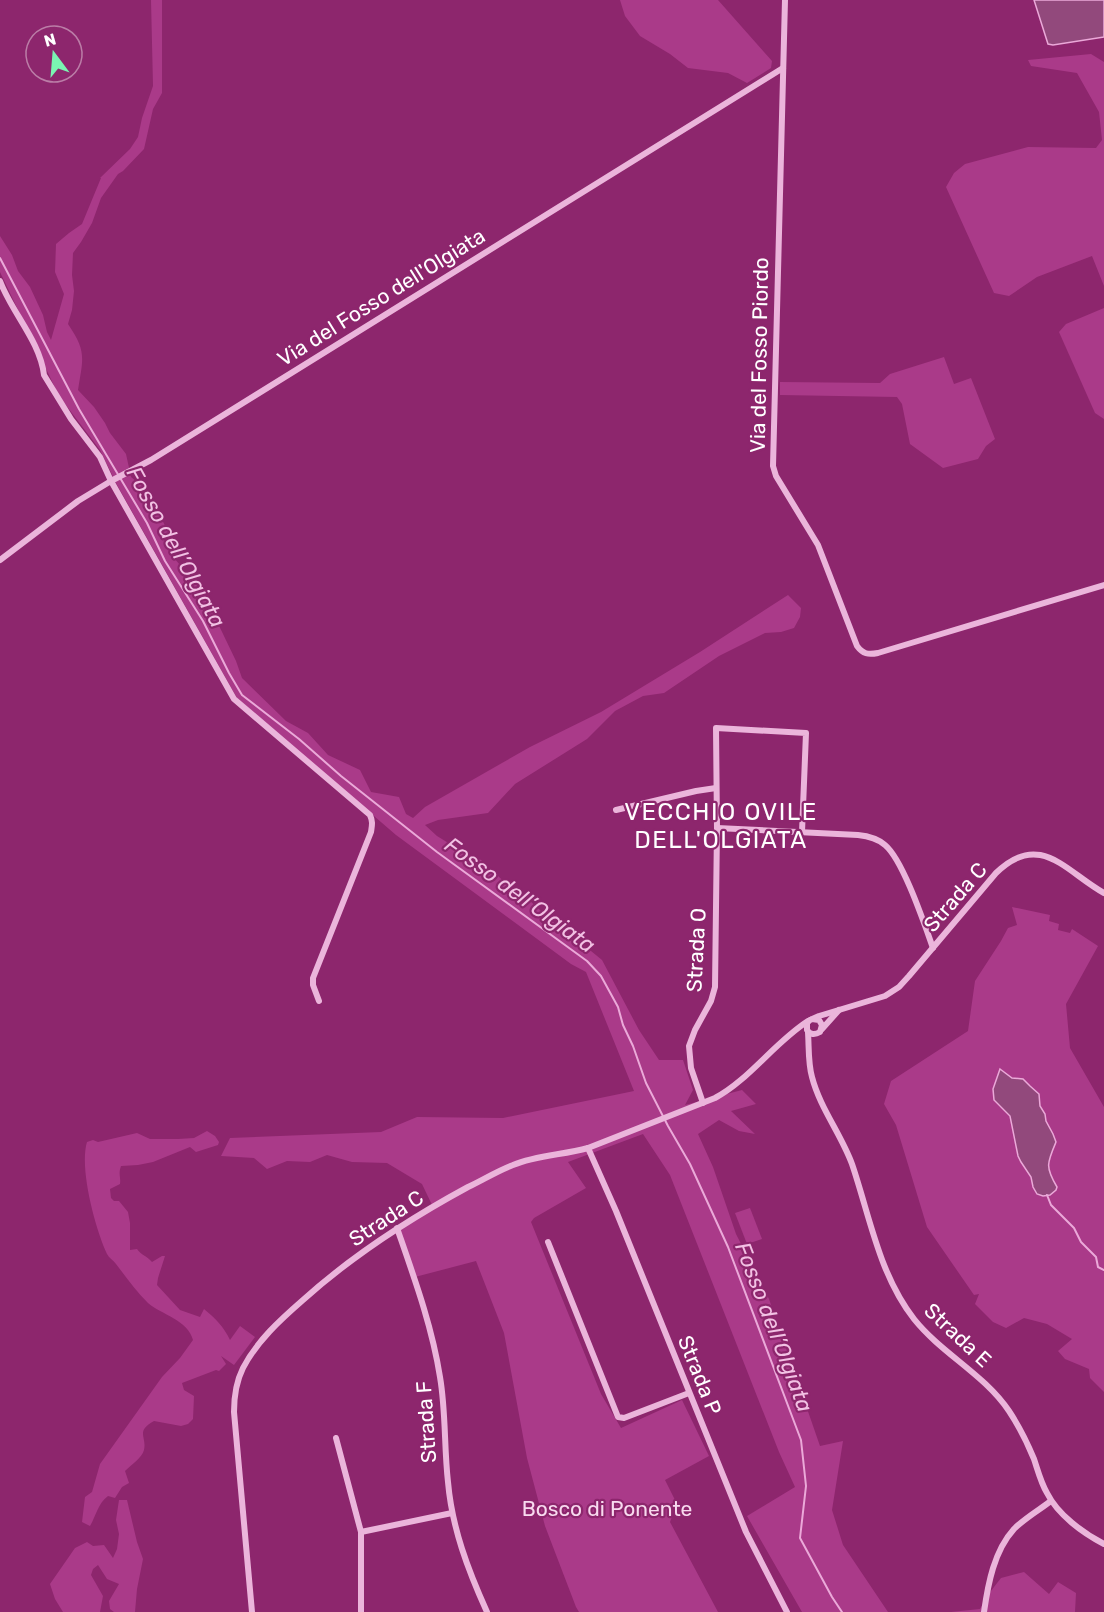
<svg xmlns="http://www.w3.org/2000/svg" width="1104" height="1612" font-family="Rubik,sans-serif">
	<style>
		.green { fill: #aa3a89 }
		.water { fill: #92497c; stroke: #eba9d9; stroke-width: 1.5 }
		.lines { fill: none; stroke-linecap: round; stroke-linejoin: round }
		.stream { stroke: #eba9d9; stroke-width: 2 }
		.minor { stroke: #ebb5db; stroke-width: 6 }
		.labels { text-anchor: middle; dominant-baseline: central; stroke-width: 4.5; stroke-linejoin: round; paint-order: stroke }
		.street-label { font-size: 21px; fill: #fff; stroke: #8d266d }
		.park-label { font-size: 21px; fill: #f8daef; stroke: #8d266d }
		.water-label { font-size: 22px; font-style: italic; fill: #f2c1e4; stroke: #8d266d }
		.quarter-label { font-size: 24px; letter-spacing: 1.5px; fill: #fff; stroke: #8d266d }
	</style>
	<rect width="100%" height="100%" fill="#8d266d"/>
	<g class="green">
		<path d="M151,0H162V93L153,109L144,149L123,171L118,174L101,198L92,223L81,242L73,253L72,275L74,291L72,310L68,324C87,352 83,358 78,390L94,407L105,423L110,433L126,454L131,477L148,491L170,536L169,552L196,584L211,609L236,661L242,678L286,721L308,733L328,755L360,770L371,792L399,797L406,814L413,818L425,807L530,747L601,712L700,652L788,595L801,608L800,617L794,628L781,632L765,633L719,656L664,693L643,696L615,711L587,739L515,784L488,813L438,820L425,825L437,836L463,852L481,860L512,889L530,901L563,931L580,942L602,960L639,1030L659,1060H683L693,1090L685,1105L742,1090L756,1104L731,1111L755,1134L739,1131L719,1120L698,1134L713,1167L736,1234L769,1299L820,1446L843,1441L832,1510L843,1545L888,1612H802L747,1516L795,1487L779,1452L670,1175L643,1134L568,1162L586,1188L534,1218L531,1222L601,1394L621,1428L682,1400L709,1456L665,1480L677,1504L670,1522L718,1612H579L576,1607L545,1526L527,1458L504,1333L476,1261L415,1277L397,1228L433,1207L422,1184L387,1163L352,1162L327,1155L310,1162L287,1161L267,1169L254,1158L221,1156L230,1138L381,1132L417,1117L503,1118L634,1091L586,972L571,964L396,835L237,698L116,483L100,450L59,396L0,272V236L12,255L18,271L30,287L43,315L47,332L51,340L64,294L55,272L56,244L69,233L82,224L101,178H100L130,149L138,137L142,118L153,86Z"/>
		<polygon points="620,0 718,0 772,61 771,68 747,83 728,73 688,68 670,54 640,36 625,16"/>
		<polygon points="1091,54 1104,62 1104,286 1092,256 1037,277 1009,296 994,293 946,187 954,173 965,164 1028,147 1096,148 1102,140 1099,112 1077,73 1031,66 1028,60"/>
		<polygon points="1104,308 1104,419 1095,413 1059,332 1066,324"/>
		<polygon points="944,357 954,384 971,378 995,439 986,446 978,459 943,468 910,444 902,404 897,397 780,395 780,382 880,383 890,374"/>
		<polygon points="1012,907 1050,915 1049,921 1059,924 1058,930 1070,933 1072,929 1098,946 1066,1004 1070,1048 1104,1107 1104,1392 1090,1378 1089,1369 1065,1359 1058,1351 1072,1339 1047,1324 1024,1318 1006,1328 993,1322 975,1304 979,1294 974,1295 927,1227 896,1125 884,1104 891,1081 968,1031 975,981 1001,941 1008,928 1017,925"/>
		<path d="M207,1131L215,1136L219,1142L218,1145L196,1152L190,1147L153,1162L138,1165L121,1166C118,1175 121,1176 120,1184L110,1189L111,1198L114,1201H119L128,1212L130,1223V1250L137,1249C141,1255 147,1256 152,1262L162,1256H165L158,1278L157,1285L180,1310L200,1317L204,1309C215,1318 224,1327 230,1340L240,1326L255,1337L234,1365L221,1356L226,1364L219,1371L216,1370L182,1383L184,1390L194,1396L193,1419L188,1424L181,1426L154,1421C135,1432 147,1436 144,1450C142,1458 131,1465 125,1471L129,1483L122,1487L115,1498L108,1496C98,1503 96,1516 90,1526L82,1522L85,1497L92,1492L100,1464L162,1377L180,1358L193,1340C188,1320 162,1315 148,1303C136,1291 126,1277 116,1264C113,1260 109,1258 107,1254C95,1228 79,1168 87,1142L93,1140L98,1142L137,1133L150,1139H178L194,1138Z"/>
		<polygon points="750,1208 762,1239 747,1244 735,1213"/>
		<polygon points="119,1500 127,1500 137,1542 143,1559 137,1589 135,1612 114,1612 110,1609 109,1601 119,1584 107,1579 98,1565 93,1569 91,1575 103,1596 100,1612 63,1612 55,1599 50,1584 75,1548 87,1542 93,1546 104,1545 113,1558 117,1549 119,1534 116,1520"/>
		<polygon points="1024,1572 1049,1594 1058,1582 1076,1593 1075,1612 951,1612 980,1609 987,1596 1001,1578"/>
	</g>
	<g class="water">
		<polygon points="1034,0 1104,0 1104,37 1053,45 1048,44"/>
		<path d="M1000,1069L1012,1078L1023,1079L1030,1086L1039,1094L1040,1106L1045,1114L1046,1121L1053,1134L1056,1142C1047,1163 1045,1167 1057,1187L1056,1190L1050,1195L1043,1196L1037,1194L1033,1187L1031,1177L1021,1162L1018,1156L1010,1116L994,1100L993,1089Z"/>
	</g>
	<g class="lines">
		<g class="stream">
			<polyline points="0,258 79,409 147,523 165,561 203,621 229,673 242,695 299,739 341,776 437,852 587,961 601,976 618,1007 623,1025 633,1046 646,1083 668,1126 690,1164 728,1247 801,1440 806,1486 800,1538 832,1597 842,1612"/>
			<polyline points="1047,1195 1051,1205 1074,1228 1081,1242 1096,1257 1098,1267 1104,1270"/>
		</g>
		<g class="minor">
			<path d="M785,0L773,466L776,476L818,545L857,646C863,654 868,655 878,653L1104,585"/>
			<path d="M0,281C12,313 40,341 44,375L71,419L100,457L111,481L234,699L370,815C373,822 372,825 371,832L313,978V985L319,1001"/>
			<polyline points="0,560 78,501 111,481 151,460 783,68"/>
			<polyline points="616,810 696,791 716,788"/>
			<path d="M717,828L858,835C868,836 877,838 885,845C903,860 924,923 933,948"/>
			<path d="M812,1019L819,1020L822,1025L820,1032C815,1035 810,1035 807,1030V1023L810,1020L819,1016L885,996L899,987L909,976L996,873C1040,830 1066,872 1104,893"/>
			<polyline points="822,1029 839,1010"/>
			<path d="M808,1032C809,1047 808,1063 812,1077C820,1108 841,1134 852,1164C870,1217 879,1274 914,1319C942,1354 984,1374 1009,1411C1019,1426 1027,1442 1034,1459C1038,1471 1041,1483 1047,1493C1058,1515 1083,1533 1104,1544"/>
			<polyline points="703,1103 691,1068 689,1046 695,1030 711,1001 715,987 717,828 716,728 806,733 802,832"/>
			<polyline points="588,1148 616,1211 746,1532 787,1612"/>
			<path d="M397,1228C414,1277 432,1326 440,1377C446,1412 444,1447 448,1482C452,1528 468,1570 487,1612"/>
			<polyline points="548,1242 618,1417 624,1418 689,1393"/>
			<polyline points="336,1438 361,1532 361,1612"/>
			<polyline points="361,1532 452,1513"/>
			<path d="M252,1612L234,1412C234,1397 236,1382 243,1368C257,1341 280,1320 303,1300C353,1255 409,1219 468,1187C483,1180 497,1171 513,1165C537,1155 563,1155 588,1148L715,1098C749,1080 775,1042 808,1021"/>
			<path d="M984,1612C988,1584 994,1551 1014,1529C1025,1518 1039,1510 1051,1501"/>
		</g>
	</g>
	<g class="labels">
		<g class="street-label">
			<text transform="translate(381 297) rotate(-32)">Via del Fosso dell'Olgiata</text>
			<text transform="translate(759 355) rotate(-89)">Via del Fosso Piordo</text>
			<text transform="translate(955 897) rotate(-49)">Strada C</text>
			<text transform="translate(696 950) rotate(-87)">Strada O</text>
			<text transform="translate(386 1218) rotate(-33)">Strada C</text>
			<text transform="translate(958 1335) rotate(43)">Strada E</text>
			<text transform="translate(700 1375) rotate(68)">Strada P</text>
			<text transform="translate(426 1422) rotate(-94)">Strada F</text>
		</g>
		<g class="park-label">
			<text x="607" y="1508">Bosco di Ponente</text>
		</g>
		<g class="water-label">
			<text transform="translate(176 547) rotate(61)">Fosso dell’Olgiata</text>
			<text transform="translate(520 895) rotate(36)">Fosso dell’Olgiata</text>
			<text transform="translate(774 1327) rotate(69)">Fosso dell’Olgiata</text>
		</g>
		<g class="quarter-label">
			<text x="721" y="812">VECCHIO OVILE<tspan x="721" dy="28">DELL'OLGIATA</tspan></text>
		</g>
	</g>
	<g transform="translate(54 54) rotate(344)"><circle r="28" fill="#8d266d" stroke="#bb7da7" stroke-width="1.5"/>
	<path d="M0-4.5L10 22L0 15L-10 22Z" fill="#7af4b2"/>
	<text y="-9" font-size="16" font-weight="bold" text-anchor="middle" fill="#ffffff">N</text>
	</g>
</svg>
